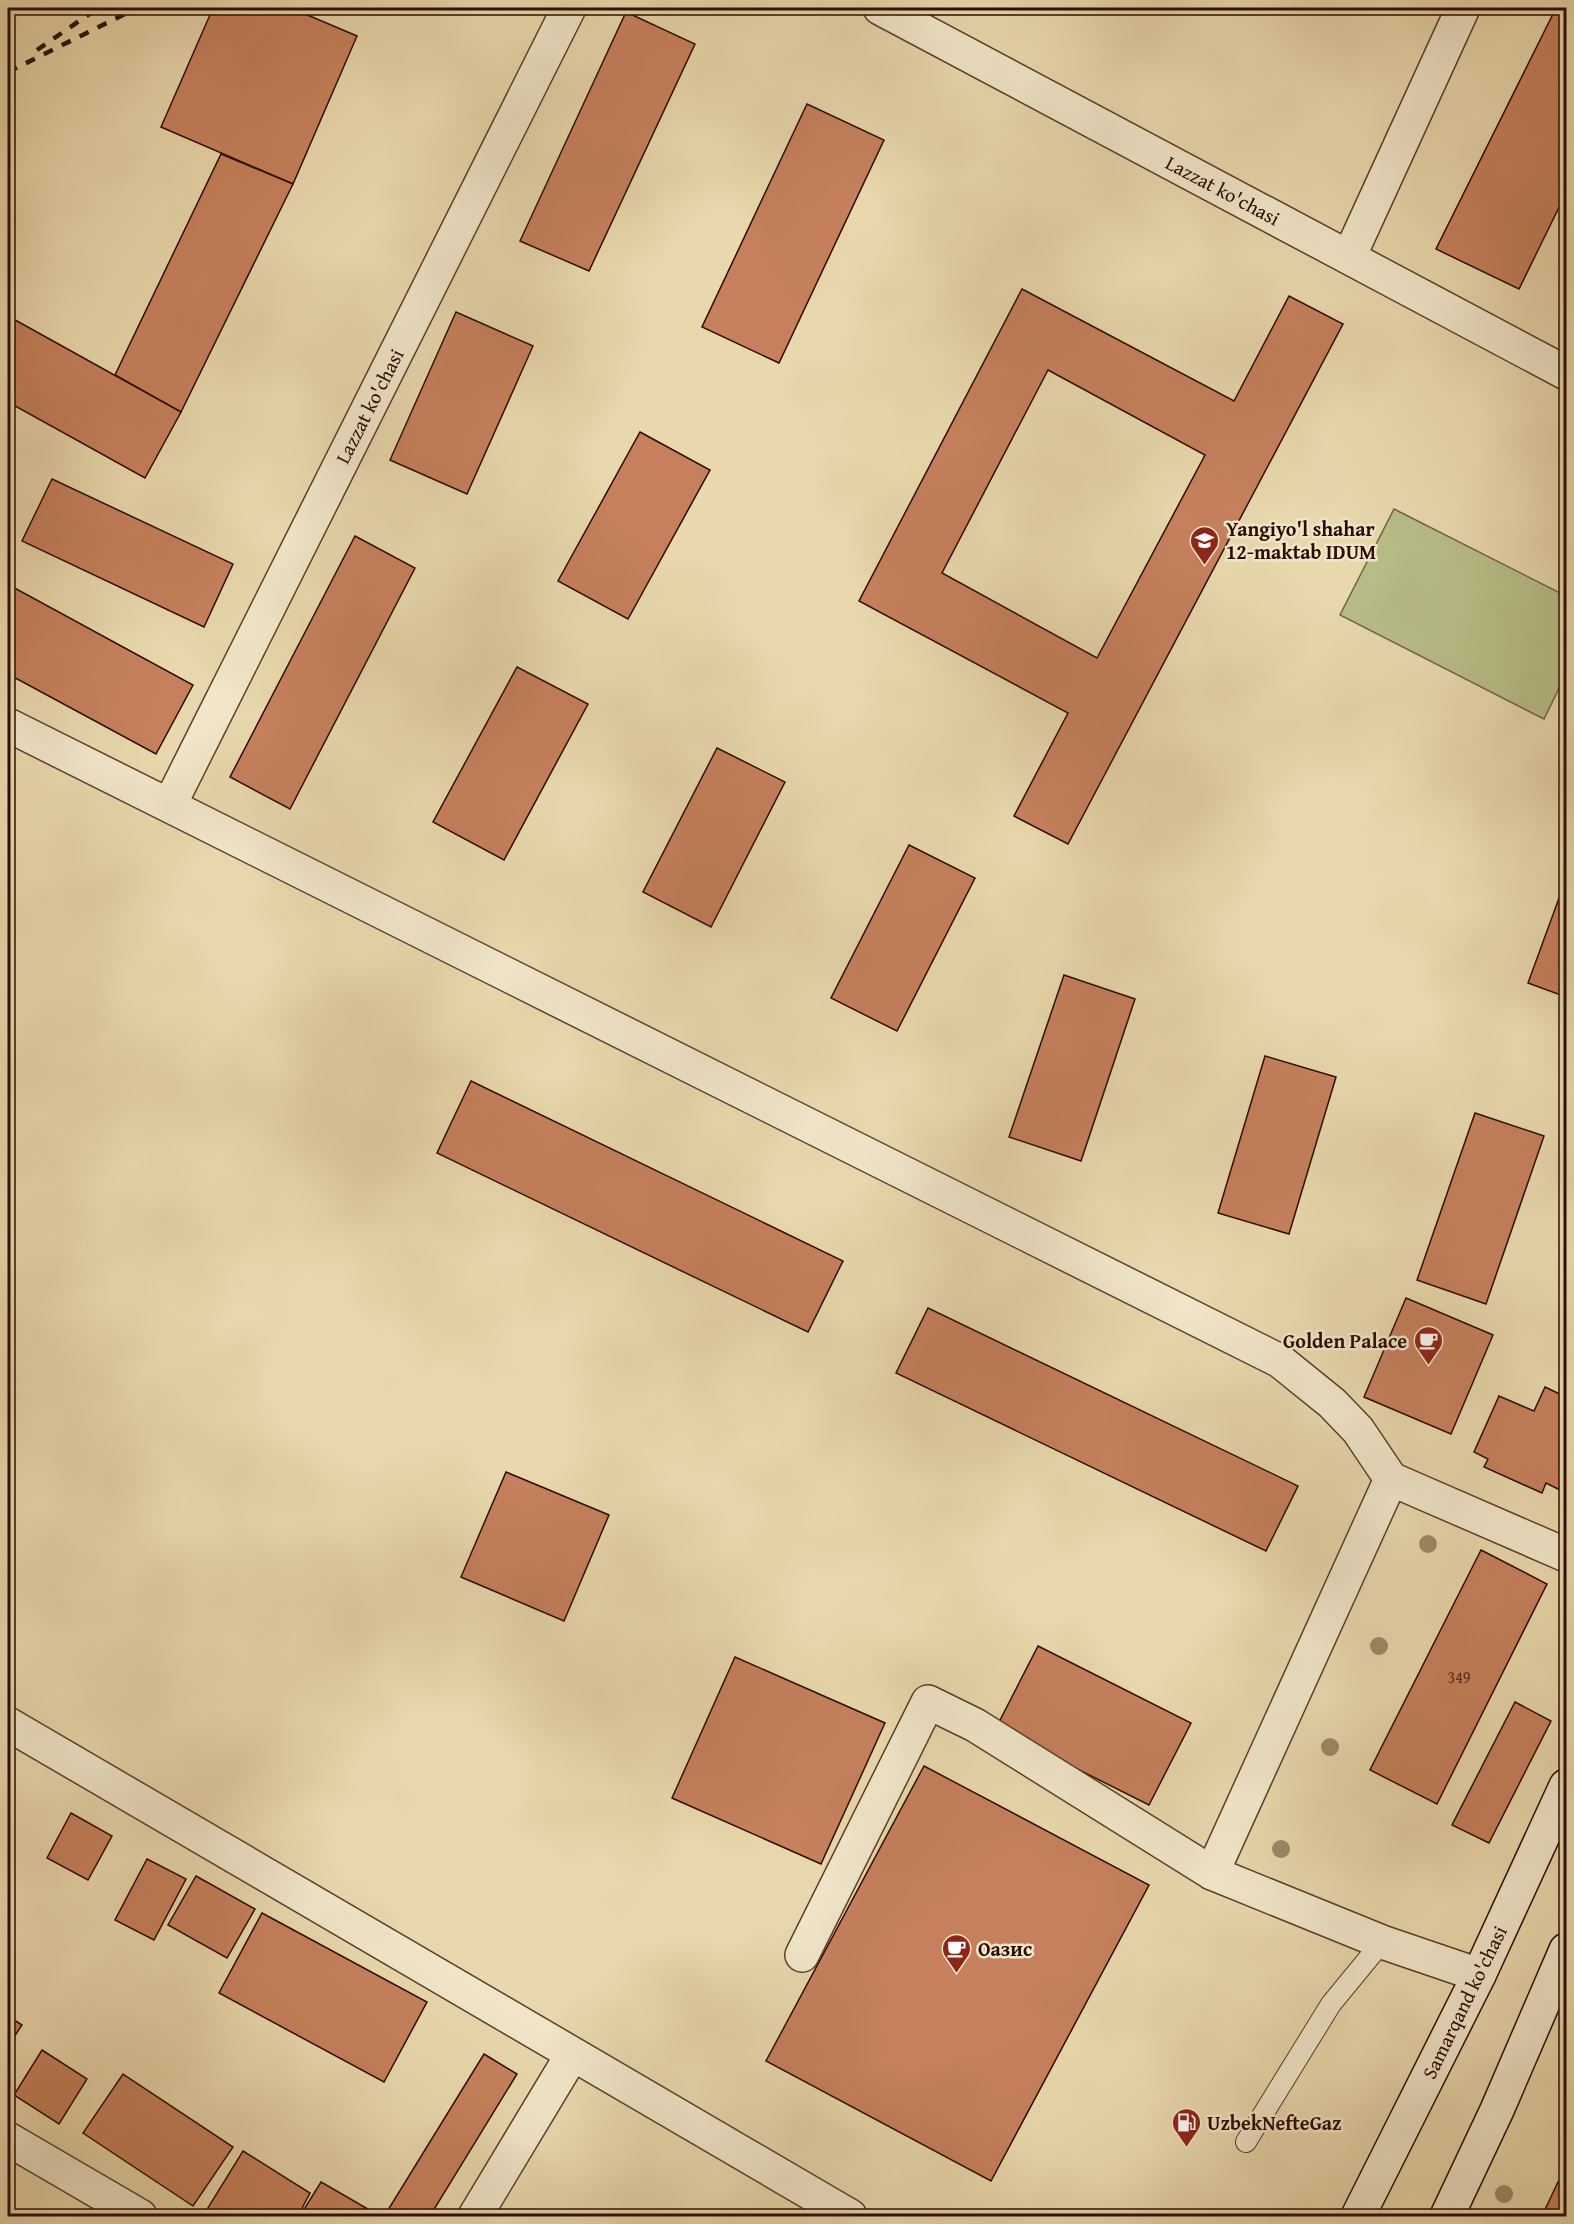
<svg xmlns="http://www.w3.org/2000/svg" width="1574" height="2224" font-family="'Gentium Book Plus',serif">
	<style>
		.pitch { fill: #b8be88; stroke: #726444; stroke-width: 1.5 }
		.building { fill: #c6805d; stroke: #2c0b00; stroke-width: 1.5; fill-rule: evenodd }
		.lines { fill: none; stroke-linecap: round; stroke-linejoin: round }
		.lane-casing { stroke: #5b3e2b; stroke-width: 22 }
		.street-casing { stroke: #5b3e2b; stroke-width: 36 }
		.secondary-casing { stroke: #2c0b00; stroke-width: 36 }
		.lane { stroke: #f1e6ca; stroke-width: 20 }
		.street { stroke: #f1e6ca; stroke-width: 33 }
		.secondary { stroke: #f1e6ca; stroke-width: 33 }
		.rail { stroke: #2c0b00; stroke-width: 4.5; stroke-dasharray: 10 10; stroke-linecap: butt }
		.tree { fill: #9c8a68 }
		.labels { text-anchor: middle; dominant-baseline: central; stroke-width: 5; stroke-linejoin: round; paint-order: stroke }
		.number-label { font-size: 16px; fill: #522817 }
		.street-label { font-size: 20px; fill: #2c0b00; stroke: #f1e6ca }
		.poi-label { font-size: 20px; font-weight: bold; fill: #2c0b00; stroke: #f1e6ca; text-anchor: start }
	</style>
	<rect width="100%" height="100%" fill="#e9d8ad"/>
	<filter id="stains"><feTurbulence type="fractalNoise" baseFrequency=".00333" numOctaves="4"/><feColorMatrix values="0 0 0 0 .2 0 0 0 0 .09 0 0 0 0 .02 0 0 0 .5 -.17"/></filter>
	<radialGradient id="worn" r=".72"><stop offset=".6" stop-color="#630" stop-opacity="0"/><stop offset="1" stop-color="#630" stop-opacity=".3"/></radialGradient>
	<polygon class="pitch" points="1394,509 1566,596 1566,674 1544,719 1340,615"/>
	<g class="building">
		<polygon points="213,8 291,8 357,36 293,184 161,127"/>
		<polygon points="1556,8 1566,8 1566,193 1519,289 1436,249"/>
		<polygon points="626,12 695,44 589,271 520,241"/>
		<polygon points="807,104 884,140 779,363 702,327"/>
		<polygon points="221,154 293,184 181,412 115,375"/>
		<path d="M1022,289L1234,401L1289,296L1343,324L1068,844L1014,816L1068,713L859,601ZM1048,370L1205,455L1097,658L942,573Z"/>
		<polygon points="456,312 533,346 467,494 390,460"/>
		<polygon points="8,316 181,412 145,478 8,402"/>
		<polygon points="640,432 710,470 628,619 558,581"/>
		<polygon points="52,479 233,564 204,627 22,541"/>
		<polygon points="355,536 415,568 290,809 230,777"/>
		<polygon points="9,585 193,685 156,754 8,674"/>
		<polygon points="517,667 588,704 504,860 433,822"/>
		<polygon points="717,748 785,782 711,927 643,892"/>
		<polygon points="909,845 975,878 897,1031 831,998"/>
		<polygon points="1566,879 1566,997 1528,983"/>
		<polygon points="1064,975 1135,999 1081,1161 1009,1137"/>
		<polygon points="1265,1056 1336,1077 1289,1234 1218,1213"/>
		<polygon points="471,1081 843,1261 808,1332 437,1153"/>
		<polygon points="1475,1113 1544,1136 1486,1304 1417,1280"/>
		<polygon points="1406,1298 1493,1335 1451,1434 1364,1397"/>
		<polygon points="928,1308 1298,1486 1266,1551 896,1373"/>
		<polygon points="1545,1387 1566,1397 1566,1493 1546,1483 1542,1493 1484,1467 1488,1459 1474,1452 1499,1396 1534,1411"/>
		<polygon points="506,1472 609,1515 564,1621 461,1577"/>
		<polygon points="1481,1550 1547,1584 1437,1804 1370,1770"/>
		<polygon points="1038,1646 1191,1723 1149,1805 996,1728"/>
		<polygon points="735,1657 885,1723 821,1864 672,1798"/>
		<polygon points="1515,1702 1551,1721 1489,1843 1452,1825"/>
		<polygon points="924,1766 1149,1885 991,2181 766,2061"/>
		<polygon points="71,1813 112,1836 88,1880 47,1858"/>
		<polygon points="147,1859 186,1879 154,1940 115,1920"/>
		<polygon points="196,1876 255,1909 227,1958 168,1925"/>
		<polygon points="262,1913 427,2002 384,2082 219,1993"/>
		<polygon points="8,2016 22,2025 8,2046"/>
		<polygon points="42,2050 87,2079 59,2124 14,2095"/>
		<polygon points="484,2054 517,2074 430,2216 399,2216 388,2210"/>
		<polygon points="123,2074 233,2147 193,2206 83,2133"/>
		<polygon points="243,2151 310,2193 298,2216 215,2216 206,2211"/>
		<polygon points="321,2182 380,2216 300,2216"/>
		<polygon points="1558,2182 1566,2186 1566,2216 1542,2216"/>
	</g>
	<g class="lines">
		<defs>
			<polyline id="lane" points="1246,2142 1331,2004 1382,1942"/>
			<g id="street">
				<polyline points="880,8 1566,373"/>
				<polyline points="1349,257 1463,8"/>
				<polyline points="8,725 1280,1361 1332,1403 1358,1430 1391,1479 1566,1555"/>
				<polyline points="170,804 569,8"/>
				<polyline points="1391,1479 1212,1873 1382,1942 1479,1975"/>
				<polyline points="8,1724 850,2216"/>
				<polyline points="802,1955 928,1702 975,1725 1212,1873"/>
				<polyline points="8,2139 140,2216"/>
				<polyline points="475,2216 572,2055"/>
			</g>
			<g id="secondary">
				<polyline points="1358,2216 1479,1975 1566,1786"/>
				<polyline points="1447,2216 1497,2110 1566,1950"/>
			</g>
		</defs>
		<use href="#lane" class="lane-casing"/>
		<use href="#street" class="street-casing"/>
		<use href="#secondary" class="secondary-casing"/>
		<use href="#lane" class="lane"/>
		<use href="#street" class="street"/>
		<use href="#secondary" class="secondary"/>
		<g class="rail">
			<polyline points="37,50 98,8"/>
			<polyline points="8,72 137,8"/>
		</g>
	</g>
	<g class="tree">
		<circle cx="1428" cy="1544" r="9"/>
		<circle cx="1379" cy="1646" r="9"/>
		<circle cx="1330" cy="1747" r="9"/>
		<circle cx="1281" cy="1849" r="9"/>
		<circle cx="1504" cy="2194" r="9"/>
	</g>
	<defs>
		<symbol id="school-pin" viewBox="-11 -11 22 30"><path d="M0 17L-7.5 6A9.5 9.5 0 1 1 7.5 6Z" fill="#8f2418" stroke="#f1e6ca"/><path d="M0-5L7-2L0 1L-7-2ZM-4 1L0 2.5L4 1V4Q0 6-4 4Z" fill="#fff"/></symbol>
		<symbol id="cafe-pin" viewBox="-11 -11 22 30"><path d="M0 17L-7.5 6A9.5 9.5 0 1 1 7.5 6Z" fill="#8f2418" stroke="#f1e6ca"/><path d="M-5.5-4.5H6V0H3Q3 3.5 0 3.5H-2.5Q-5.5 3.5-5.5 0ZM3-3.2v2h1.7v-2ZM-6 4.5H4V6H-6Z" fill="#fff"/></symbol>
		<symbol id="fuel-pin" viewBox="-11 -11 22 30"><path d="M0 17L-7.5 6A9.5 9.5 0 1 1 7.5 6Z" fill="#8f2418" stroke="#f1e6ca"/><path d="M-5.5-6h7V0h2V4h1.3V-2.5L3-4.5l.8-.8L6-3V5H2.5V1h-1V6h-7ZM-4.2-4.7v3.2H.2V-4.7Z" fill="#fff"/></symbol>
	</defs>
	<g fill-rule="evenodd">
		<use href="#school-pin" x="1188" y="524" width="33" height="45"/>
		<use href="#cafe-pin" x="1412" y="1324" width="33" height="45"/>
		<use href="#cafe-pin" x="940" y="1932" width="33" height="45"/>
		<use href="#fuel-pin" x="1170" y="2106" width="33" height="45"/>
	</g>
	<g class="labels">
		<g class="number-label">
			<text x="1459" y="1677">349</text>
		</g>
		<g class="street-label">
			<text transform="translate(1223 190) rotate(28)">Lazzat ko'chasi</text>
			<text transform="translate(369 406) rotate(-63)">Lazzat ko'chasi</text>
			<text transform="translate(1464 2002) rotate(-64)">Samarqand ko'chasi</text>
		</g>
		<g class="poi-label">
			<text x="1226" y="528">Yangiyo'l shahar<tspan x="1226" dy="23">12-maktab IDUM</tspan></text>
			<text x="1407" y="1340" text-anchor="end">Golden Palace</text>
			<text x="978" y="1948">Оазис</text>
			<text x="1207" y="2122">UzbekNefteGaz</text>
		</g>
	</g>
	<rect width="1574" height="2224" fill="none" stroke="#e9d8ad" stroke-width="30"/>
	<rect x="9" y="9" width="1556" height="2206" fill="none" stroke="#2c0b00" stroke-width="3"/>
	<rect x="15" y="15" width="1544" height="2194" fill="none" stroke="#2c0b00" stroke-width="1.5"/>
	<rect width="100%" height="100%" filter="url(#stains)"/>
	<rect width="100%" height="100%" fill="url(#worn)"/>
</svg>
